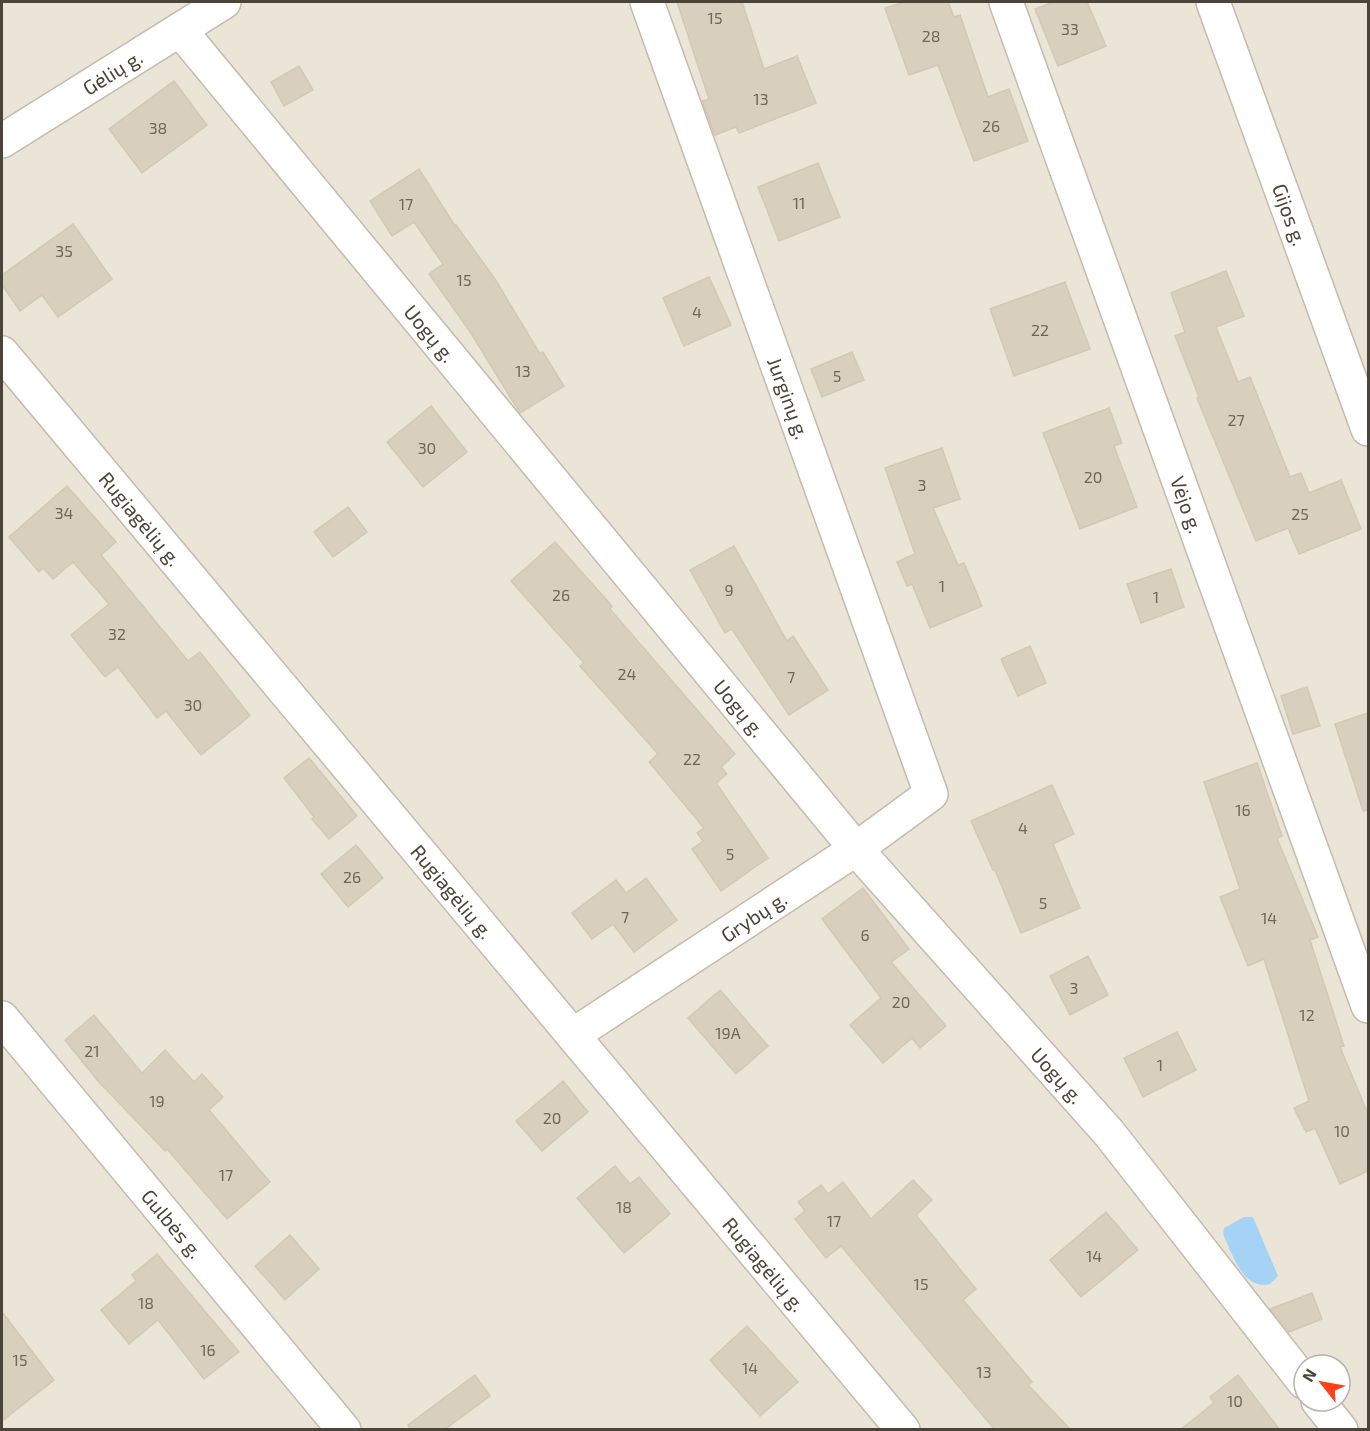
<svg xmlns="http://www.w3.org/2000/svg" width="1370" height="1431" font-family="'Exo 2',sans-serif">
	<style>
		.residential { fill: #ebe5d8; fill-rule: evenodd }
		.water { fill: #a4d3f6 }
		.building { fill: #d9cfbf; stroke: #d4c8b2; stroke-width: 1.5 }
		.lines { fill: none; stroke-linecap: round; stroke-linejoin: round }
		.minor-casing { stroke: #c3bbac; stroke-width: 36 }
		.minor { stroke: #fff; stroke-width: 33 }
		.labels { text-anchor: middle; dominant-baseline: central; stroke-width: 4.5; stroke-linejoin: round; paint-order: stroke }
		.number-label { font-size: 16px; fill: #6e675a }
		.street-label { font-size: 20px; fill: #4b4438; stroke: #fff }
	</style>
	<rect width="100%" height="100%" fill="#f6f3eb"/>
	<path class="residential" d="M2,2H1368V1429L2,1430ZM1304,1365H1340V1401H1304Z"/>
	<path class="water" d="M1244,1217H1253L1278,1276L1270,1284C1243,1291 1232,1253 1223,1234L1224,1228Z"/>
	<g class="building">
		<polygon points="677,2 742,2 764,69 797,56 816,103 739,133 736,127 715,135 702,101 709,99"/>
		<polygon points="905,2 948,2 954,17 960,15 988,97 1009,89 1028,141 974,161 938,65 909,75 885,8"/>
		<polygon points="1054,2 1087,2 1106,46 1058,66 1035,9"/>
		<polygon points="299,66 313,90 284,106 271,82"/>
		<polygon points="174,81 207,125 142,173 109,129"/>
		<polygon points="818,163 840,217 779,241 758,187"/>
		<polygon points="419,169 455,226 456,225 495,279 540,354 543,352 564,386 520,413 469,330 429,274 443,264 414,222 392,236 370,201"/>
		<polygon points="73,224 112,279 58,317 42,295 20,311 2,285 2,275"/>
		<polygon points="1226,271 1244,316 1216,327 1238,382 1250,377 1290,477 1301,473 1309,493 1341,480 1361,529 1299,554 1288,528 1256,541 1197,398 1199,397 1175,336 1185,332 1171,293"/>
		<polygon points="709,277 731,325 684,346 663,298"/>
		<polygon points="1065,282 1090,349 1014,376 990,309"/>
		<polygon points="852,352 864,380 822,397 811,369"/>
		<polygon points="431,406 467,452 423,487 387,442"/>
		<polygon points="1109,408 1122,443 1114,446 1137,507 1080,529 1043,433"/>
		<polygon points="942,448 960,499 933,508 958,565 964,563 982,606 930,628 912,584 907,586 897,562 915,554 885,468"/>
		<polygon points="67,486 116,542 101,555 188,661 200,652 250,716 201,755 166,711 157,718 118,667 105,677 71,635 109,604 73,562 53,579 43,568 39,572 9,537"/>
		<polygon points="348,507 367,532 333,557 314,532"/>
		<polygon points="555,542 612,606 610,609 735,754 721,767 727,774 716,783 768,858 721,891 692,849 703,841 697,833 704,828 649,762 658,754 580,666 584,663 511,581"/>
		<polygon points="734,546 787,641 793,636 828,690 789,715 732,629 725,633 690,570"/>
		<polygon points="1171,569 1184,607 1141,623 1127,584"/>
		<polygon points="1030,646 1046,683 1018,696 1001,659"/>
		<polygon points="1307,687 1320,726 1293,734 1281,696"/>
		<polygon points="1368,713 1368,810 1363,811 1335,724"/>
		<polygon points="309,758 357,816 329,839 312,819 314,817 284,778"/>
		<polygon points="1257,763 1282,836 1277,838 1318,937 1310,940 1344,1046 1340,1047 1368,1114 1368,1171 1340,1184 1315,1128 1306,1132 1294,1108 1309,1101 1264,959 1248,966 1220,897 1240,889 1204,782"/>
		<polygon points="1052,785 1074,834 1053,844 1080,908 1021,933 995,870 993,870 971,821"/>
		<polygon points="356,845 383,878 348,907 321,874"/>
		<polygon points="646,878 677,920 634,952 613,924 592,939 572,913 616,880 626,893"/>
		<polygon points="863,888 909,949 891,962 946,1026 920,1048 912,1038 883,1063 850,1025 881,998 822,919"/>
		<polygon points="1088,956 1108,995 1070,1015 1050,976"/>
		<polygon points="720,990 768,1046 736,1074 688,1018"/>
		<polygon points="94,1015 142,1073 165,1050 194,1082 202,1074 223,1097 209,1110 270,1182 227,1219 167,1149 165,1151 98,1081 65,1040"/>
		<polygon points="1177,1032 1196,1070 1143,1097 1124,1058"/>
		<polygon points="563,1081 588,1112 542,1151 516,1121"/>
		<polygon points="615,1166 630,1184 639,1177 670,1214 624,1253 577,1198"/>
		<polygon points="913,1180 932,1200 916,1215 976,1289 963,1300 1032,1382 1028,1385 1071,1430 995,1430 841,1246 826,1258 795,1219 805,1211 798,1202 821,1185 828,1194 843,1182 871,1219"/>
		<polygon points="1106,1212 1138,1250 1081,1297 1050,1260"/>
		<polygon points="290,1235 319,1269 285,1300 255,1266"/>
		<polygon points="157,1254 239,1352 204,1379 158,1320 129,1344 101,1310 136,1281 132,1275"/>
		<polygon points="1312,1293 1322,1319 1289,1332 1270,1309"/>
		<polygon points="2,1312 54,1380 2,1421"/>
		<polygon points="747,1326 798,1382 760,1416 710,1360"/>
		<polygon points="475,1375 490,1396 444,1430 411,1430 408,1425"/>
		<polygon points="1238,1375 1280,1430 1180,1430 1214,1403 1210,1397"/>
	</g>
	<g class="lines">
		<defs>
			<g id="minor">
				<path id="s1" d="M1006,2L1368,1006"/>
				<path id="s2" d="M1213,2L1368,429"/>
				<path id="s3" d="M180,30L856,849L1109,1133L1304,1382"/>
				<path id="s4" d="M2,141L224,2"/>
				<path id="s5" d="M2,353L903,1430"/>
				<path id="s6" d="M2,1018L344,1430"/>
				<path id="s7" d="M573,1035L856,849L931,794L647,2"/>
				<polyline points="1318,1401 1341,1430"/>
			</g>
		</defs>
		<use href="#minor" class="minor-casing"/>
		<use href="#minor" class="minor"/>
	</g>
	<g class="labels">
		<g class="number-label">
			<text x="715" y="17">15</text>
			<text x="1070" y="28">33</text>
			<text x="931" y="35">28</text>
			<text x="761" y="98">13</text>
			<text x="991" y="125">26</text>
			<text x="158" y="127">38</text>
			<text x="799" y="202">11</text>
			<text x="406" y="203">17</text>
			<text x="64" y="250">35</text>
			<text x="464" y="279">15</text>
			<text x="697" y="311">4</text>
			<text x="1040" y="329">22</text>
			<text x="523" y="370">13</text>
			<text x="837" y="375">5</text>
			<text x="1236" y="419">27</text>
			<text x="427" y="447">30</text>
			<text x="1093" y="476">20</text>
			<text x="922" y="484">3</text>
			<text x="64" y="512">34</text>
			<text x="1300" y="513">25</text>
			<text x="942" y="585">1</text>
			<text x="729" y="589">9</text>
			<text x="561" y="594">26</text>
			<text x="1156" y="596">1</text>
			<text x="117" y="633">32</text>
			<text x="627" y="673">24</text>
			<text x="791" y="676">7</text>
			<text x="193" y="704">30</text>
			<text x="692" y="758">22</text>
			<text x="1243" y="809">16</text>
			<text x="1023" y="827">4</text>
			<text x="730" y="853">5</text>
			<text x="352" y="876">26</text>
			<text x="1043" y="902">5</text>
			<text x="625" y="916">7</text>
			<text x="1269" y="917">14</text>
			<text x="865" y="934">6</text>
			<text x="1074" y="987">3</text>
			<text x="901" y="1001">20</text>
			<text x="1307" y="1014">12</text>
			<text x="728" y="1032">19A</text>
			<text x="92" y="1050">21</text>
			<text x="1160" y="1064">1</text>
			<text x="157" y="1100">19</text>
			<text x="552" y="1117">20</text>
			<text x="1342" y="1130">10</text>
			<text x="226" y="1174">17</text>
			<text x="624" y="1206">18</text>
			<text x="834" y="1220">17</text>
			<text x="1094" y="1255">14</text>
			<text x="921" y="1283">15</text>
			<text x="146" y="1302">18</text>
			<text x="208" y="1349">16</text>
			<text x="20" y="1359">15</text>
			<text x="750" y="1367">14</text>
			<text x="984" y="1371">13</text>
			<text x="1235" y="1400">10</text>
		</g>
		<g class="street-label">
			<text stroke="none"><textPath href="#s4" startOffset="130">Gėlių g.</textPath></text>
			<text stroke="none"><textPath href="#s2" startOffset="226">Gijos g.</textPath></text>
			<text stroke="none"><textPath href="#s3" startOffset="393">Uogų g.</textPath></text>
			<text transform="translate(789 398) rotate(70)">Jurginų g.</text>
			<text stroke="none"><textPath href="#s1" startOffset="534">Vėjo g.</textPath></text>
			<text stroke="none"><textPath href="#s5" startOffset="216">Rugiagėlių g.</textPath></text>
			<text stroke="none"><textPath href="#s3" startOffset="879">Uogų g.</textPath></text>
			<text stroke="none"><textPath href="#s5" startOffset="702">Rugiagėlių g.</textPath></text>
			<text stroke="none"><textPath href="#s7" startOffset="216">Grybų g.</textPath></text>
			<text stroke="none"><textPath href="#s3" startOffset="1365">Uogų g.</textPath></text>
			<text stroke="none"><textPath href="#s6" startOffset="267">Gulbės g.</textPath></text>
			<text stroke="none"><textPath href="#s5" startOffset="1188">Rugiagėlių g.</textPath></text>
		</g>
	</g>
	<rect width="1370" height="1431" fill="none" stroke="#4b4438" stroke-width="6"/>
	<g transform="translate(1322 1383) rotate(301)"><circle r="28" fill="#ffffff" stroke="#b7b4af" stroke-width="1.5"/>
	<path d="M0-4.5L10 22L0 15L-10 22Z" fill="#ff4119"/>
	<text y="-9" font-size="16" font-weight="bold" text-anchor="middle" fill="#4b4438">N</text>
	</g>
</svg>
